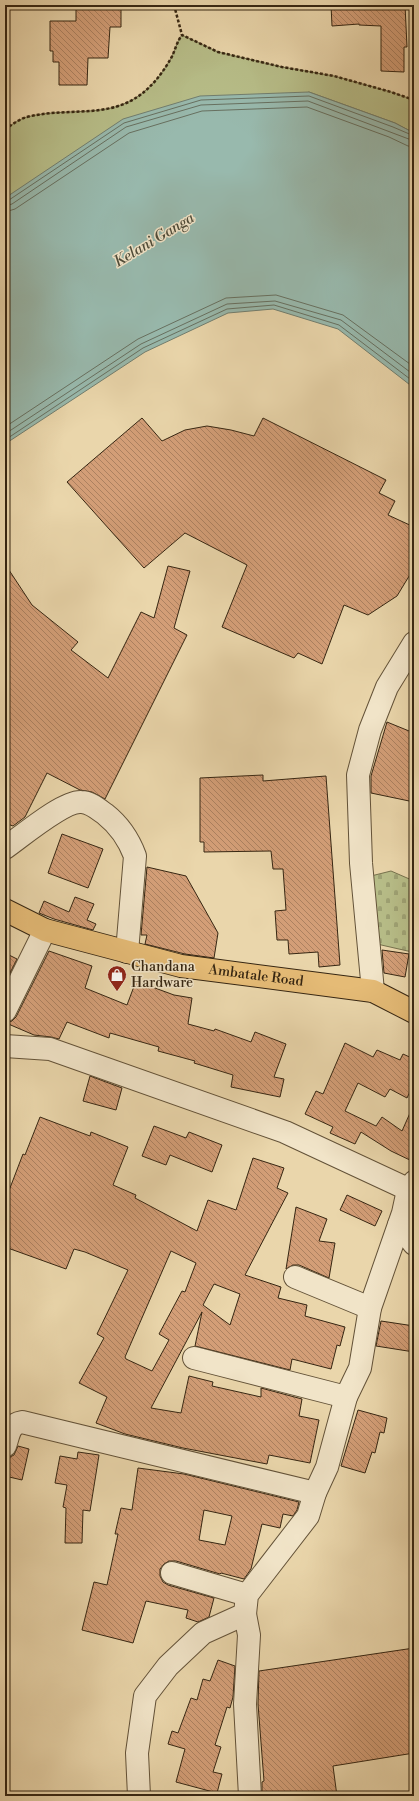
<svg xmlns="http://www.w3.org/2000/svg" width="419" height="1801" font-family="'Libre Bodoni',serif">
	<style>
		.grass { fill: #b7bd88; stroke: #76724d }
		.cemetery { fill: url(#cemetery-stones); stroke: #76724d }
		.water { fill: #98b9ad; stroke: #717e6f }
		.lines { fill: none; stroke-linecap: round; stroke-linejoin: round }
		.shore { stroke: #677060; stroke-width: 1 }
		.building { fill: url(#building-back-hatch); stroke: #362612; fill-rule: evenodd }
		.minor-casing { stroke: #635238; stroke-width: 24 }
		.major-casing { stroke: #362612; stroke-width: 24 }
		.path { stroke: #362612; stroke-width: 2.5; stroke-dasharray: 3 2; stroke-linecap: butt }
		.minor { stroke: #f1e4c8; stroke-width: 22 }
		.major { stroke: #e5bb76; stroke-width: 22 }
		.labels { text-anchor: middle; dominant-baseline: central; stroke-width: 3; stroke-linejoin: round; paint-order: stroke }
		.poi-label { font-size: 14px; fill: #362612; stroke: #f1e4c8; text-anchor: start }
		.street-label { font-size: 14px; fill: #362612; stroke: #f1e4c8 }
		.water-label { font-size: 15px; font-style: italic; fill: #4e4b39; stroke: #f1e4c8 }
	</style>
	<defs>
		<pattern id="cemetery-stones" width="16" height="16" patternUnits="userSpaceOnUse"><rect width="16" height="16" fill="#b7bd88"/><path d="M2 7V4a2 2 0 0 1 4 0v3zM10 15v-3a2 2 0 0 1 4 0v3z" fill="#9ea274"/></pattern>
		<pattern id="building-back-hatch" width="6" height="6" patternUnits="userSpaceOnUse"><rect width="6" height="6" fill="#d39e77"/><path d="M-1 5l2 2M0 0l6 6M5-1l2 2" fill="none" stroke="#ac8160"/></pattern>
	</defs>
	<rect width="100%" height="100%" fill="#ead6ab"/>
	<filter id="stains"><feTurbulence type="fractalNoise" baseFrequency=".005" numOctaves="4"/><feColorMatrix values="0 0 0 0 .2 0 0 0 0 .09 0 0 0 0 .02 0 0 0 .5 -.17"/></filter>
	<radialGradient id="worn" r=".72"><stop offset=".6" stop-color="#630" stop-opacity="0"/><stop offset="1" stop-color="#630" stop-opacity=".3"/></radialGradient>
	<path class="grass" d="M182,35L218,52L282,67L334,76L391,92L414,100V133L395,123L309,92L5,198V129C12,125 19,119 27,117C75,105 119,124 156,80C161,74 166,67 170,60C175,52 176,43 182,35Z"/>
	<polygon class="cemetery" points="391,871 414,881 414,965 412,952 377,944 371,876"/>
	<polygon class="water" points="309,92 395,123 414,133 414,388 338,329 273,309 228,313 145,352 5,444 5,198 123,119 200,96"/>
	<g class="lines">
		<g class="shore">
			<polyline points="5,201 9,200 124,123 201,100 309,96 393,127 414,136"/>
			<polyline points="5,206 12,204 126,127 201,105 308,101 414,141"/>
			<polyline points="5,212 15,209 129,133 202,111 307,107 389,137 408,146 414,147"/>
			<polyline points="5,427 138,339 226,298 276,295 343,315 414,367"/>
			<polyline points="5,434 141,344 227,304 275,301 341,320 414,375"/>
			<polyline points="5,440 143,348 227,309 274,305 339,325 414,382"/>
		</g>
	</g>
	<g class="building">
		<polygon points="76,5 108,5 108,8 121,8 121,27 110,27 108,58 88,58 87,85 59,85 59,62 53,62 53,51 50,51 50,21 76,21"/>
		<polygon points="331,5 405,5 407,47 404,47 404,72 381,71 381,26 359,25 359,24 332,26"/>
		<polygon points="142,418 162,441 185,430 207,426 231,430 254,436 263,418 386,480 379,493 395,501 388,515 414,527 414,568 397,596 368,615 344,605 322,664 298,653 294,658 222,627 247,565 185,533 144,568 67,482"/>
		<polygon points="5,564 32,605 78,642 71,650 108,678 141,612 154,618 168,566 190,571 174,628 187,635 105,799 92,792 80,790 47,773 25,817 13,826 5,823"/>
		<polygon points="387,722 414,733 414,802 371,793 371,776"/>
		<polygon points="263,775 263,781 326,776 340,965 319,967 318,952 289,954 288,940 277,940 275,911 286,910 283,869 273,869 271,851 204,852 204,842 200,842 200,778"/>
		<polygon points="62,834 103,849 88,888 48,873"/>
		<polygon points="147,867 186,876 218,933 214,958 185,954 145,944 147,935 141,935"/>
		<polygon points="75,897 94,904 87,920 96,924 93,930 54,919 39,913 44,901 69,912"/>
		<polygon points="382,950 409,954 405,977 384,973"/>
		<polygon points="49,951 92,966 85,988 127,1005 136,981 174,995 192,998 188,1024 214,1031 215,1029 251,1042 255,1032 286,1044 274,1077 284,1079 280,1097 231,1087 233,1075 194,1063 195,1061 158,1051 159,1047 110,1033 109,1038 67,1022 59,1039 51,1037 34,1035 6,1023 12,1021 16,1017"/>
		<polygon points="5,953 17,959 5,983"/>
		<polygon points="345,1043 373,1057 377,1050 400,1060 403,1054 414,1059 414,1083 407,1098 390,1089 385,1097 358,1083 345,1111 376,1126 382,1117 402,1131 414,1104 414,1162 391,1151 361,1132 355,1144 330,1133 333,1127 305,1114 316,1091 323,1094"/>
		<polygon points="90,1076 122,1088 116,1110 83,1101"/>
		<path d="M40,1117L90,1136L91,1132L128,1147L113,1185L136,1195L135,1198L197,1231L208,1200L236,1210L253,1158L284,1168L277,1188L288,1193L245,1275L281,1287L278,1298L307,1305L305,1316L345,1327L340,1346L337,1345L331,1369L292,1359L290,1370L195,1346L202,1312L151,1408L181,1413L189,1376L213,1382L212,1386L261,1397V1388L302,1399L299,1416L319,1420L310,1463L269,1455L267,1464L183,1448L125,1434L96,1423L107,1397L79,1383L104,1338L97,1334L128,1270L85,1252L74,1249L66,1269L5,1247V1201L23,1154L25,1155ZM171,1251L196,1263L185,1292L182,1291L159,1334L169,1340L152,1371L126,1359L125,1357ZM214,1284L240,1294L230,1325L203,1305Z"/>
		<polygon points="154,1126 186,1138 189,1132 222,1145 212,1172 170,1155 166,1165 142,1156"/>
		<polygon points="347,1195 382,1211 375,1226 340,1210"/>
		<polygon points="296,1207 327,1219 319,1241 335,1243 329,1278 299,1265 293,1265 286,1269"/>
		<polygon points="381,1321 414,1326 414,1352 376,1346"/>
		<polygon points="358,1410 387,1418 384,1433 380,1432 375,1453 372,1452 365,1473 341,1466"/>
		<polygon points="18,1446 29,1449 22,1480 5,1476 10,1457 14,1455"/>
		<polygon points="78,1452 99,1455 90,1511 83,1510 82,1543 65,1543 66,1508 63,1507 67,1485 55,1483 60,1456 77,1459"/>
		<path d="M138,1468L184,1474L299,1502L297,1510L293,1516L283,1514L280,1528L262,1524L251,1569L244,1579L221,1573L220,1574L176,1561H169L164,1564L160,1569V1576L163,1582L168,1585L214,1598L209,1617L198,1622L186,1618L188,1610L146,1601L133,1643L82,1630L94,1582L107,1585L118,1534H115L121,1508L132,1510ZM204,1510L232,1516L225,1545L199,1540Z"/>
		<polygon points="414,1648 414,1753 333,1766 337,1796 262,1796 262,1782 264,1781 258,1704 259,1671"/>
		<polygon points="218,1660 235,1666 233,1697 230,1708 227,1707 215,1745 221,1747 213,1772 222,1774 217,1793 176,1782 185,1749 168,1744 172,1731 178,1733 191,1698 197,1700 203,1679 210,1681"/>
	</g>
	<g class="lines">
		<defs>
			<g id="minor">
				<path d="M5,848C21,837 63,801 81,802C90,802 98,809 105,814C119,825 129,840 135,856L127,952"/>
				<polyline points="373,991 361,863 358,775 370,730 387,687 414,643"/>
				<polyline points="5,1011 45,930"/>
				<polyline points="5,1046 50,1049 285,1132 414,1192"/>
				<polyline points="399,1225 414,1244"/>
				<polyline points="295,1277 370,1308"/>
				<polyline points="194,1358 346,1397"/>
				<path d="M5,1446C9,1435 9,1424 22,1422L315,1493"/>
				<polyline points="172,1573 247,1595"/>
				<polyline points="245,1614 249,1635 245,1704 250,1796"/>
				<polyline points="139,1796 137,1753 145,1696 168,1666 203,1633 245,1614 247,1595 308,1516 315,1493 327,1467 346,1397 360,1368 370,1308 403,1213 408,1190 414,1182"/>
			</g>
			<g id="major">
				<path id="s1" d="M5,910L45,930L181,966L373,991L414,1012"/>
			</g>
		</defs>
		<use href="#minor" class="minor-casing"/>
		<use href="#major" class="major-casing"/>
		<g class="path">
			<polyline points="174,5 182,35 218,52 282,67 334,76 391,92 414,100"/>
			<path d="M5,129C12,125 19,119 27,117C75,105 119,124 156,80C161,74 166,67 170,60C175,52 176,43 182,35"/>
		</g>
		<use href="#minor" class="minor"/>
		<use href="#major" class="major"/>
	</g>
	<defs>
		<symbol id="shop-pin" viewBox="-11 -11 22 30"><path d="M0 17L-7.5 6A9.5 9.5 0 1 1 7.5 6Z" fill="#8f2418" stroke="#f1e4c8"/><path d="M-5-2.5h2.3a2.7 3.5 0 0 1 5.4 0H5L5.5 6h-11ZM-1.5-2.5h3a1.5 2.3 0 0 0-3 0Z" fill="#fff"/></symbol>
	</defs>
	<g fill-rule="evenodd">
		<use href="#shop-pin" x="106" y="964" width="22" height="30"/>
	</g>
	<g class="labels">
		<g class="poi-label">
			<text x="131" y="967">Chandana<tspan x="131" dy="16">Hardware</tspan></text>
		</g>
		<g class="street-label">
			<text stroke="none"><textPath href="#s1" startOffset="261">Ambatale Road</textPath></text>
		</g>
		<g class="water-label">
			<text transform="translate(154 240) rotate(-31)">Kelani Ganga</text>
		</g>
	</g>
	<rect width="419" height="1801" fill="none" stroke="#ead6ab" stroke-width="20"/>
	<rect x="6" y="6" width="407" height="1789" fill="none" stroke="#362612" stroke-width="2"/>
	<rect x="10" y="10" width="399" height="1781" fill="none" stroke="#362612"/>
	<rect width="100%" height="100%" filter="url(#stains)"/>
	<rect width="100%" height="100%" fill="url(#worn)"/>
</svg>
